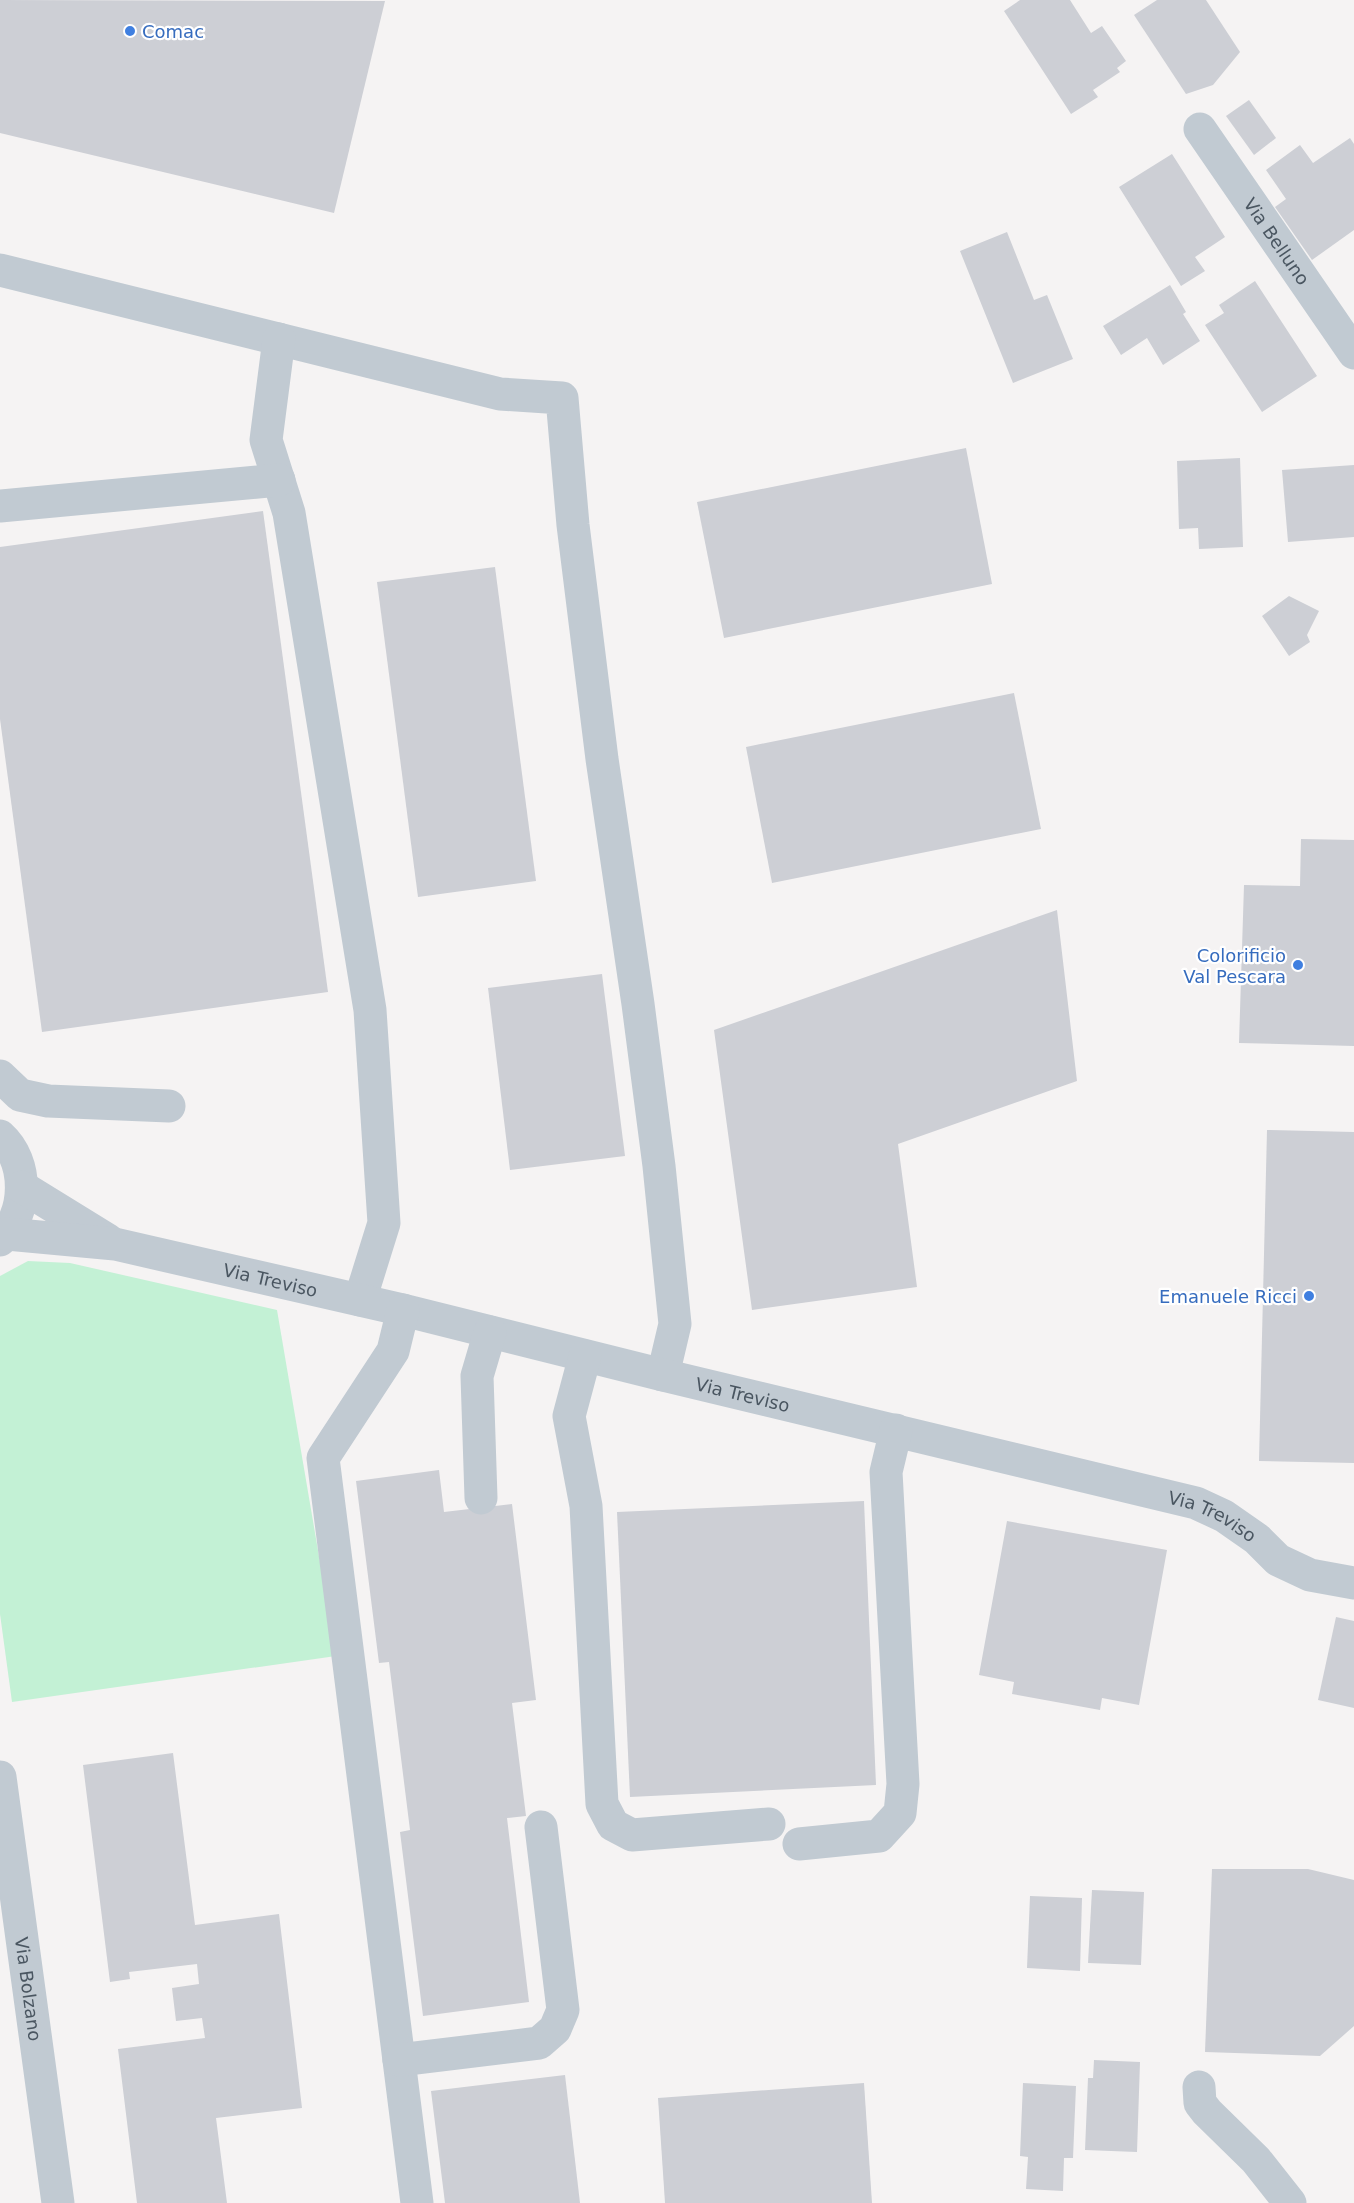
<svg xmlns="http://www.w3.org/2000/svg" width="1354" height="2203" font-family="'DejaVu Sans',sans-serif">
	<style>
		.green { fill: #c3f1d5 }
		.building { fill: #cdcfd5 }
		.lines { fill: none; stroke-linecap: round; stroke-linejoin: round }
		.minor { stroke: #c1cad2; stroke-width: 33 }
		.shop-dot { fill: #3f7fe0; stroke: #fff; stroke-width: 2 }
		.labels { text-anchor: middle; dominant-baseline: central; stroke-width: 4.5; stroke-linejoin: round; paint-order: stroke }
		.shop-label { font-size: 18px; fill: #366cbe; stroke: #fff; text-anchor: end }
		.street-label { font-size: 18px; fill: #4a5661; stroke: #fff }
	</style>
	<rect width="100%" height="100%" fill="#f5f3f3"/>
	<polygon class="green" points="28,1261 70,1263 277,1310 336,1656 12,1702 0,1614 0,1276"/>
	<g class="building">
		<polygon points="0,0 385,1 334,213 0,133"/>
		<polygon points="1020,0 1070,0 1091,33 1102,26 1126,61 1117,68 1120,72 1093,90 1098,97 1071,114 1004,11"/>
		<polygon points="1157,0 1206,0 1240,52 1213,85 1186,94 1134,15"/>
		<polygon points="1249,100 1276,138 1254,155 1226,116"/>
		<polygon points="1350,138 1354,144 1354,230 1312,260 1275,207 1286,199 1266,170 1300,145 1313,163"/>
		<polygon points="1172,154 1225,237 1195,257 1205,271 1181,286 1119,187"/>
		<polygon points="1007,232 1034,300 1047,295 1073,359 1013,383 960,251"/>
		<polygon points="1255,281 1317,376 1262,412 1205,325 1224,313 1219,305"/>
		<polygon points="1170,285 1186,312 1183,314 1200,341 1163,365 1147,338 1121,355 1103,326"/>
		<polygon points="966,448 992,584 724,638 697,502"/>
		<polygon points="1240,458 1243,547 1199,549 1198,528 1179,529 1177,461"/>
		<polygon points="1354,465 1354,537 1288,542 1282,470"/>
		<polygon points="263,511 328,992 42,1032 0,719 0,547"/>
		<polygon points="495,567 536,881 418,897 377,582"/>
		<polygon points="1289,596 1319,611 1307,635 1310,642 1289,656 1262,616"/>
		<polygon points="1014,693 1041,829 772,883 746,747"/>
		<polygon points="1301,839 1354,840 1354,1046 1239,1043 1244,885 1300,886"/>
		<polygon points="1057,910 1077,1081 898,1144 917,1287 752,1310 714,1030"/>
		<polygon points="602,974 625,1156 510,1170 488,988"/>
		<polygon points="1267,1130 1354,1132 1354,1463 1259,1461"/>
		<polygon points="439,1470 444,1512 512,1504 536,1700 512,1703 526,1816 507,1818 529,2002 423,2016 400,1832 410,1830 389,1662 379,1663 356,1481"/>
		<polygon points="864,1501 876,1785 630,1797 617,1512"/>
		<polygon points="1007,1521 1167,1550 1139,1705 1102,1698 1100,1710 1012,1694 1014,1682 979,1675"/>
		<polygon points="1336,1617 1354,1621 1354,1708 1318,1700"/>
		<polygon points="173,1753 195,1925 279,1914 302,2108 216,2118 227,2203 137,2203 118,2049 205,2038 202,2018 176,2021 172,1988 199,1984 197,1964 129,1972 130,1979 110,1982 83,1765"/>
		<polygon points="1212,1869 1308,1869 1354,1880 1354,2026 1320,2056 1205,2052"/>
		<polygon points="1092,1890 1144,1892 1141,1965 1088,1963"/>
		<polygon points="1030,1896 1082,1898 1080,1971 1027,1968"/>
		<polygon points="1094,2060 1140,2062 1137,2152 1085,2150 1088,2078 1093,2078"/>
		<polygon points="565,2075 580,2203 445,2203 431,2091"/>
		<polygon points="864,2083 872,2203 665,2203 658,2098"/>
		<polygon points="1023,2083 1076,2086 1073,2158 1064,2158 1063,2191 1026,2189 1028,2157 1020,2156"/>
	</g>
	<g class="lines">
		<g class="minor">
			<path id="s1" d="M1200,129L1354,353"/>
			<polyline points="0,270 500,394 562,398 573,525 602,759 638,1004 659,1166 675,1324 663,1375"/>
			<polyline points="279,339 266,440 289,513 370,1010 384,1223 360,1300"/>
			<polyline points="0,506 279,480"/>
			<polyline points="0,1076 20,1095 48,1101 169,1106"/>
			<path d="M0,1136C29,1162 28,1214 0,1240"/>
			<polyline points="22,1187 108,1240"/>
			<path id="s2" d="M7,1234L115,1244L403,1310L663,1375L1196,1503L1224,1516L1257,1539L1278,1560L1310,1575L1354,1583"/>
			<polyline points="403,1310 393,1351 323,1458 417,2203"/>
			<polyline points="585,1356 569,1416 586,1506 602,1804 613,1825 632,1835 769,1824"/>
			<polyline points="481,1498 477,1376 490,1332"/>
			<path id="s3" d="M0,1777L58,2203"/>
			<polyline points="799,1844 879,1836 900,1813 903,1784 886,1472 896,1430"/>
			<polyline points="399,2060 539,2043 555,2029 563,2010 541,1827"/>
			<polyline points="1199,2087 1200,2103 1207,2112 1256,2160 1290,2203"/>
		</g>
	</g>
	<g class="shop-dot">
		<circle cx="130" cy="31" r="6"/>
		<circle cx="1298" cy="965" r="6"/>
		<circle cx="1309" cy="1296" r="6"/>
	</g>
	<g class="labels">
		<g class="shop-label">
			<text x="142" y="31" text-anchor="start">Comac</text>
			<text x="1286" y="955">Colorificio<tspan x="1286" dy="21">Val Pescara</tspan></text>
			<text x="1297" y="1296">Emanuele Ricci</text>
		</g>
		<g class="street-label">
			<text stroke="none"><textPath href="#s1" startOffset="136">Via Belluno</textPath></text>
			<text stroke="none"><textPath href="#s2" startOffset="268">Via Treviso</textPath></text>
			<text stroke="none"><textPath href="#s2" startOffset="754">Via Treviso</textPath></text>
			<text stroke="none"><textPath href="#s2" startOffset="1240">Via Treviso</textPath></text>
			<text stroke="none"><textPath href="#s3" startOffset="214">Via Bolzano</textPath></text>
		</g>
	</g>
</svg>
